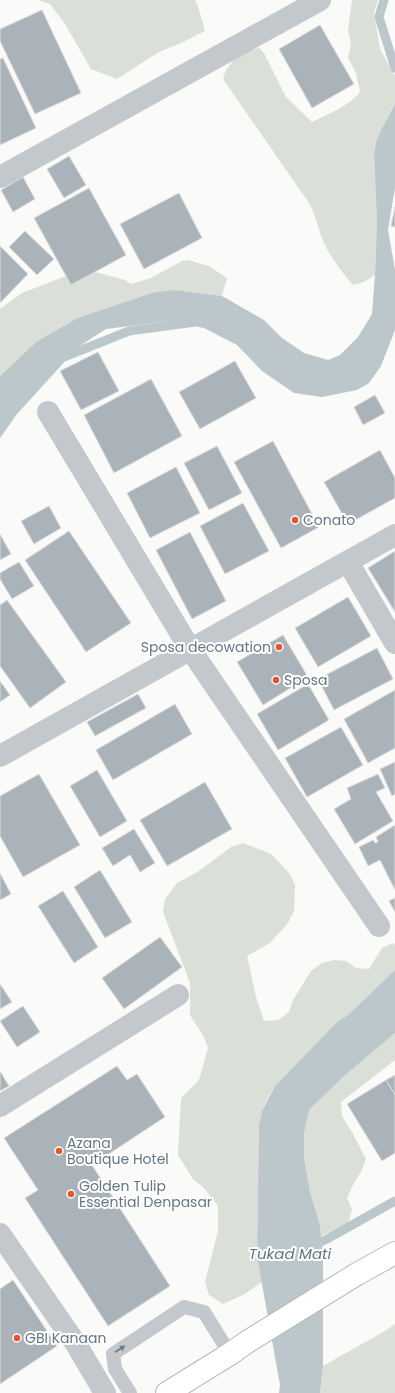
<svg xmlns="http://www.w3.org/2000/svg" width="395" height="1393" font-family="Poppins,sans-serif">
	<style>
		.green { fill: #dadfd7 }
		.water { fill: #bbc7cb }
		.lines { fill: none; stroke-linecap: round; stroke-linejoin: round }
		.stream { stroke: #bbc7cb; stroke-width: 9 }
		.building { fill: #aab3b9; stroke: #dcdcda }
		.primary-casing { stroke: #b5babe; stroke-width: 24 }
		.service { stroke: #c3c8cc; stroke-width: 14 }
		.minor { stroke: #c3c8cc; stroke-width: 22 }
		.primary { stroke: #fff; stroke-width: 22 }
		.oneway { fill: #6a7a87 }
		.poi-dot { fill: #e4572e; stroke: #fff; stroke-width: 1.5 }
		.labels { text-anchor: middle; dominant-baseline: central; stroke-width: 4; stroke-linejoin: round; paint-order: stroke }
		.poi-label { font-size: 14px; fill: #657683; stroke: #fff; text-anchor: start }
		.water-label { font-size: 15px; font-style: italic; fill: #60757c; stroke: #fff }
	</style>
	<rect width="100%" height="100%" fill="#fafaf8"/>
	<g class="green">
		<polygon points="38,0 195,0 198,6 205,31 183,42 159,52 117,79 91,69 65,24 50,4"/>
		<path d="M352,0H378L374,13L380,49L395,76V104L381,130L376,142L374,154L377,223L375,275L364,282L353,285C341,271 331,258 323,241C318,228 316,216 309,203L225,82L223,77C232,58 239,53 259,48L264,53L286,97L312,122C325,116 352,104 360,92L356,73L348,58L351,44L348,31Z"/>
		<polygon points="188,260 209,266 227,278 222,296 175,290 36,342 0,376 0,309 22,293 84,269 125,280 131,284 151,278 182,261"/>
		<path d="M243,843L271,854L290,874L295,885L294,911L288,923L270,943L247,956L256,997L264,1021L278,1020L289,1012L293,1000L311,971L322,963L334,960L346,961L356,968L369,969L382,948L393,943L395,945V970L348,1015L337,1022L275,1086C266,1100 262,1109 259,1125L257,1256L262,1282L245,1294L223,1304L209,1295L205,1282L218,1231V1206L204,1188L193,1179L178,1155L181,1098L199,1080L208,1048L204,1037L190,1015V983L163,912L165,899L177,883L199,871L231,847Z"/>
		<polygon points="395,1033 395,1060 341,1102 342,1116 352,1132 366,1159 361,1172 355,1181 347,1198 352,1209 349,1222 321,1236 320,1225 310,1192 304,1158 304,1134 309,1110 343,1077"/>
		<polygon points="395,1324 395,1393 320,1393 323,1366 385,1331"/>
	</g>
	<g class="water">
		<polygon points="395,104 395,188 388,230 395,270 395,330 381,366 369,383 357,390 322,397 294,393 262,371 237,345 204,328 169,321 106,329 78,347 17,414 0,438 0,376 36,342 78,318 152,293 175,290 222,296 264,320 282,338 304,353 328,360 340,355 358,337 372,314 375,275 377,223 374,154 376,142 381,130"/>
		<polygon points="395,970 395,1033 343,1077 309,1110 304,1134 304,1158 310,1192 320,1225 323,1258 323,1366 320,1393 279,1393 280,1385 257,1256 259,1125 262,1111 275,1086 337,1022 348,1015"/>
	</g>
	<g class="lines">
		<g class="stream">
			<polyline points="384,0 379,17 395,68"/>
			<polyline points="64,357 129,331 195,322"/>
			<polyline points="312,1246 327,1239 395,1201"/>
		</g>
	</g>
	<g class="building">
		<polygon points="42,10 81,93 35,114 0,41 0,29"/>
		<polygon points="320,25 354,84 312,108 279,49"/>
		<polygon points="3,58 36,128 0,145 0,59"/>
		<polygon points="69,156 86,185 64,198 47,169"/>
		<polygon points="23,177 35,199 13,212 1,190"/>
		<polygon points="89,188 126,255 71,285 34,218"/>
		<polygon points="179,193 202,238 144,269 120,224"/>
		<polygon points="395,207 395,227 391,226"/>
		<polygon points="25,231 54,259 37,275 9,247"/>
		<polygon points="0,246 28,274 0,303"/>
		<polygon points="98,352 119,391 81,410 60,371"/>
		<polygon points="235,361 256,398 200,429 179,392"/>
		<polygon points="151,379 182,436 114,473 84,415"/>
		<polygon points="375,395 385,413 363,425 354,407"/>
		<polygon points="273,441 319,527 281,548 234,462"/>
		<polygon points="217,446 242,493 209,510 184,463"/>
		<polygon points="380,450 395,478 395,498 348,524 324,482"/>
		<polygon points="176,467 200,513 150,538 127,493"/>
		<polygon points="243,503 269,551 225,574 200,526"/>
		<polygon points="49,506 61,528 34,544 21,521"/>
		<polygon points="69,531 131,623 86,652 25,560"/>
		<polygon points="190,532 226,601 192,619 156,550"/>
		<polygon points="0,534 11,554 0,560"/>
		<polygon points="395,551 395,612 368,568"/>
		<polygon points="19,562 34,586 12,599 0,579 0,573"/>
		<polygon points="348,597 371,636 318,667 295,628"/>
		<polygon points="7,600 66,682 30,708 0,666 0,605"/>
		<polygon points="283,635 308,677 263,705 237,662"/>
		<polygon points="377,648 393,679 334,710 318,679"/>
		<polygon points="0,681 10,695 0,702"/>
		<polygon points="308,684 329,720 278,750 257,714"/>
		<polygon points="395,690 395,748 368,763 344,719"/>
		<polygon points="138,694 146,708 95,736 87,722"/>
		<polygon points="175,704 192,734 113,780 96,750"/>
		<polygon points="341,727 363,765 307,797 285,758"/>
		<polygon points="395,762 395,794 392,796 380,769"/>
		<polygon points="97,770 127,821 100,837 70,786"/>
		<polygon points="39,774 80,845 23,877 0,836 0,796"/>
		<polygon points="378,774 385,788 376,792 393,821 355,844 334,809 351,799 347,788"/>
		<polygon points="205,782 232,829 167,866 140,820"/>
		<polygon points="395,825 395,890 380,860 368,866 359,847 373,840 375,843 378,842 376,837"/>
		<polygon points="134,829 155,863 140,872 130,855 113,866 102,848"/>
		<polygon points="100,870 132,922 105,938 74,887"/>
		<polygon points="0,873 11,894 0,900"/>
		<polygon points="63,891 98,947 74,963 38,906"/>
		<polygon points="395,898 395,912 389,901"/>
		<polygon points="160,937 182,967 124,1009 102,978"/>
		<polygon points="0,984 12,1002 0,1009"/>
		<polygon points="23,1006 40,1032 17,1047 0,1021"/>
		<polygon points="117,1066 127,1080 137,1074 165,1117 92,1165 170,1286 108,1326 25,1198 38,1190 4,1138"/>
		<polygon points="0,1071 9,1086 0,1091"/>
		<polygon points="395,1075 395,1095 386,1080"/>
		<polygon points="386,1080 395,1095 395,1153 382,1161 347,1104"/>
		<polygon points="13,1280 57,1346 0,1384 0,1289"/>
	</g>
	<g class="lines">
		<defs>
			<polyline id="primary" points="167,1393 230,1354 247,1342 357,1274 395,1253"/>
		</defs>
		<use href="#primary" class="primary-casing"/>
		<polyline class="service" points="130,1393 115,1369 113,1354 184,1307 204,1312 230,1354"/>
		<g class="minor">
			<polyline points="0,177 320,0"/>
			<polyline points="48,412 190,649 379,926"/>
			<polyline points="348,562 395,643"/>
			<polyline points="0,756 395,535"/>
			<polyline points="0,1106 178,995"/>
			<polyline points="0,1234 76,1344 105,1393"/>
		</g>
		<use href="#primary" class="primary"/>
	</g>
	<defs><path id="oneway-solid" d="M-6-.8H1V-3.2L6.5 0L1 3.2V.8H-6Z"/></defs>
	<use class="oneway" href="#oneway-solid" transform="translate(120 1349) rotate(-33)"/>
	<g class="poi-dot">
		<circle cx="295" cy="520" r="4"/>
		<circle cx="279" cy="647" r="4"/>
		<circle cx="276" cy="680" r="4"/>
		<circle cx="59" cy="1151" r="4"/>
		<circle cx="71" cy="1194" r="4"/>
		<circle cx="17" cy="1338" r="4"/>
	</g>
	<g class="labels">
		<g class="poi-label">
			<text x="303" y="520">Conato</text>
			<text x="271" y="647" text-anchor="end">Sposa decowation</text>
			<text x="284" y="680">Sposa</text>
			<text x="67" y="1143">Azana<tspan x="67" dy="16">Boutique Hotel</tspan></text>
			<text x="79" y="1186">Golden Tulip<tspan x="79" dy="16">Essential Denpasar</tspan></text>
			<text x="25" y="1338">GBI Kanaan</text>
		</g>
		<g class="water-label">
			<text x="290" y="1253">Tukad Mati</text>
		</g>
	</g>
</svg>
